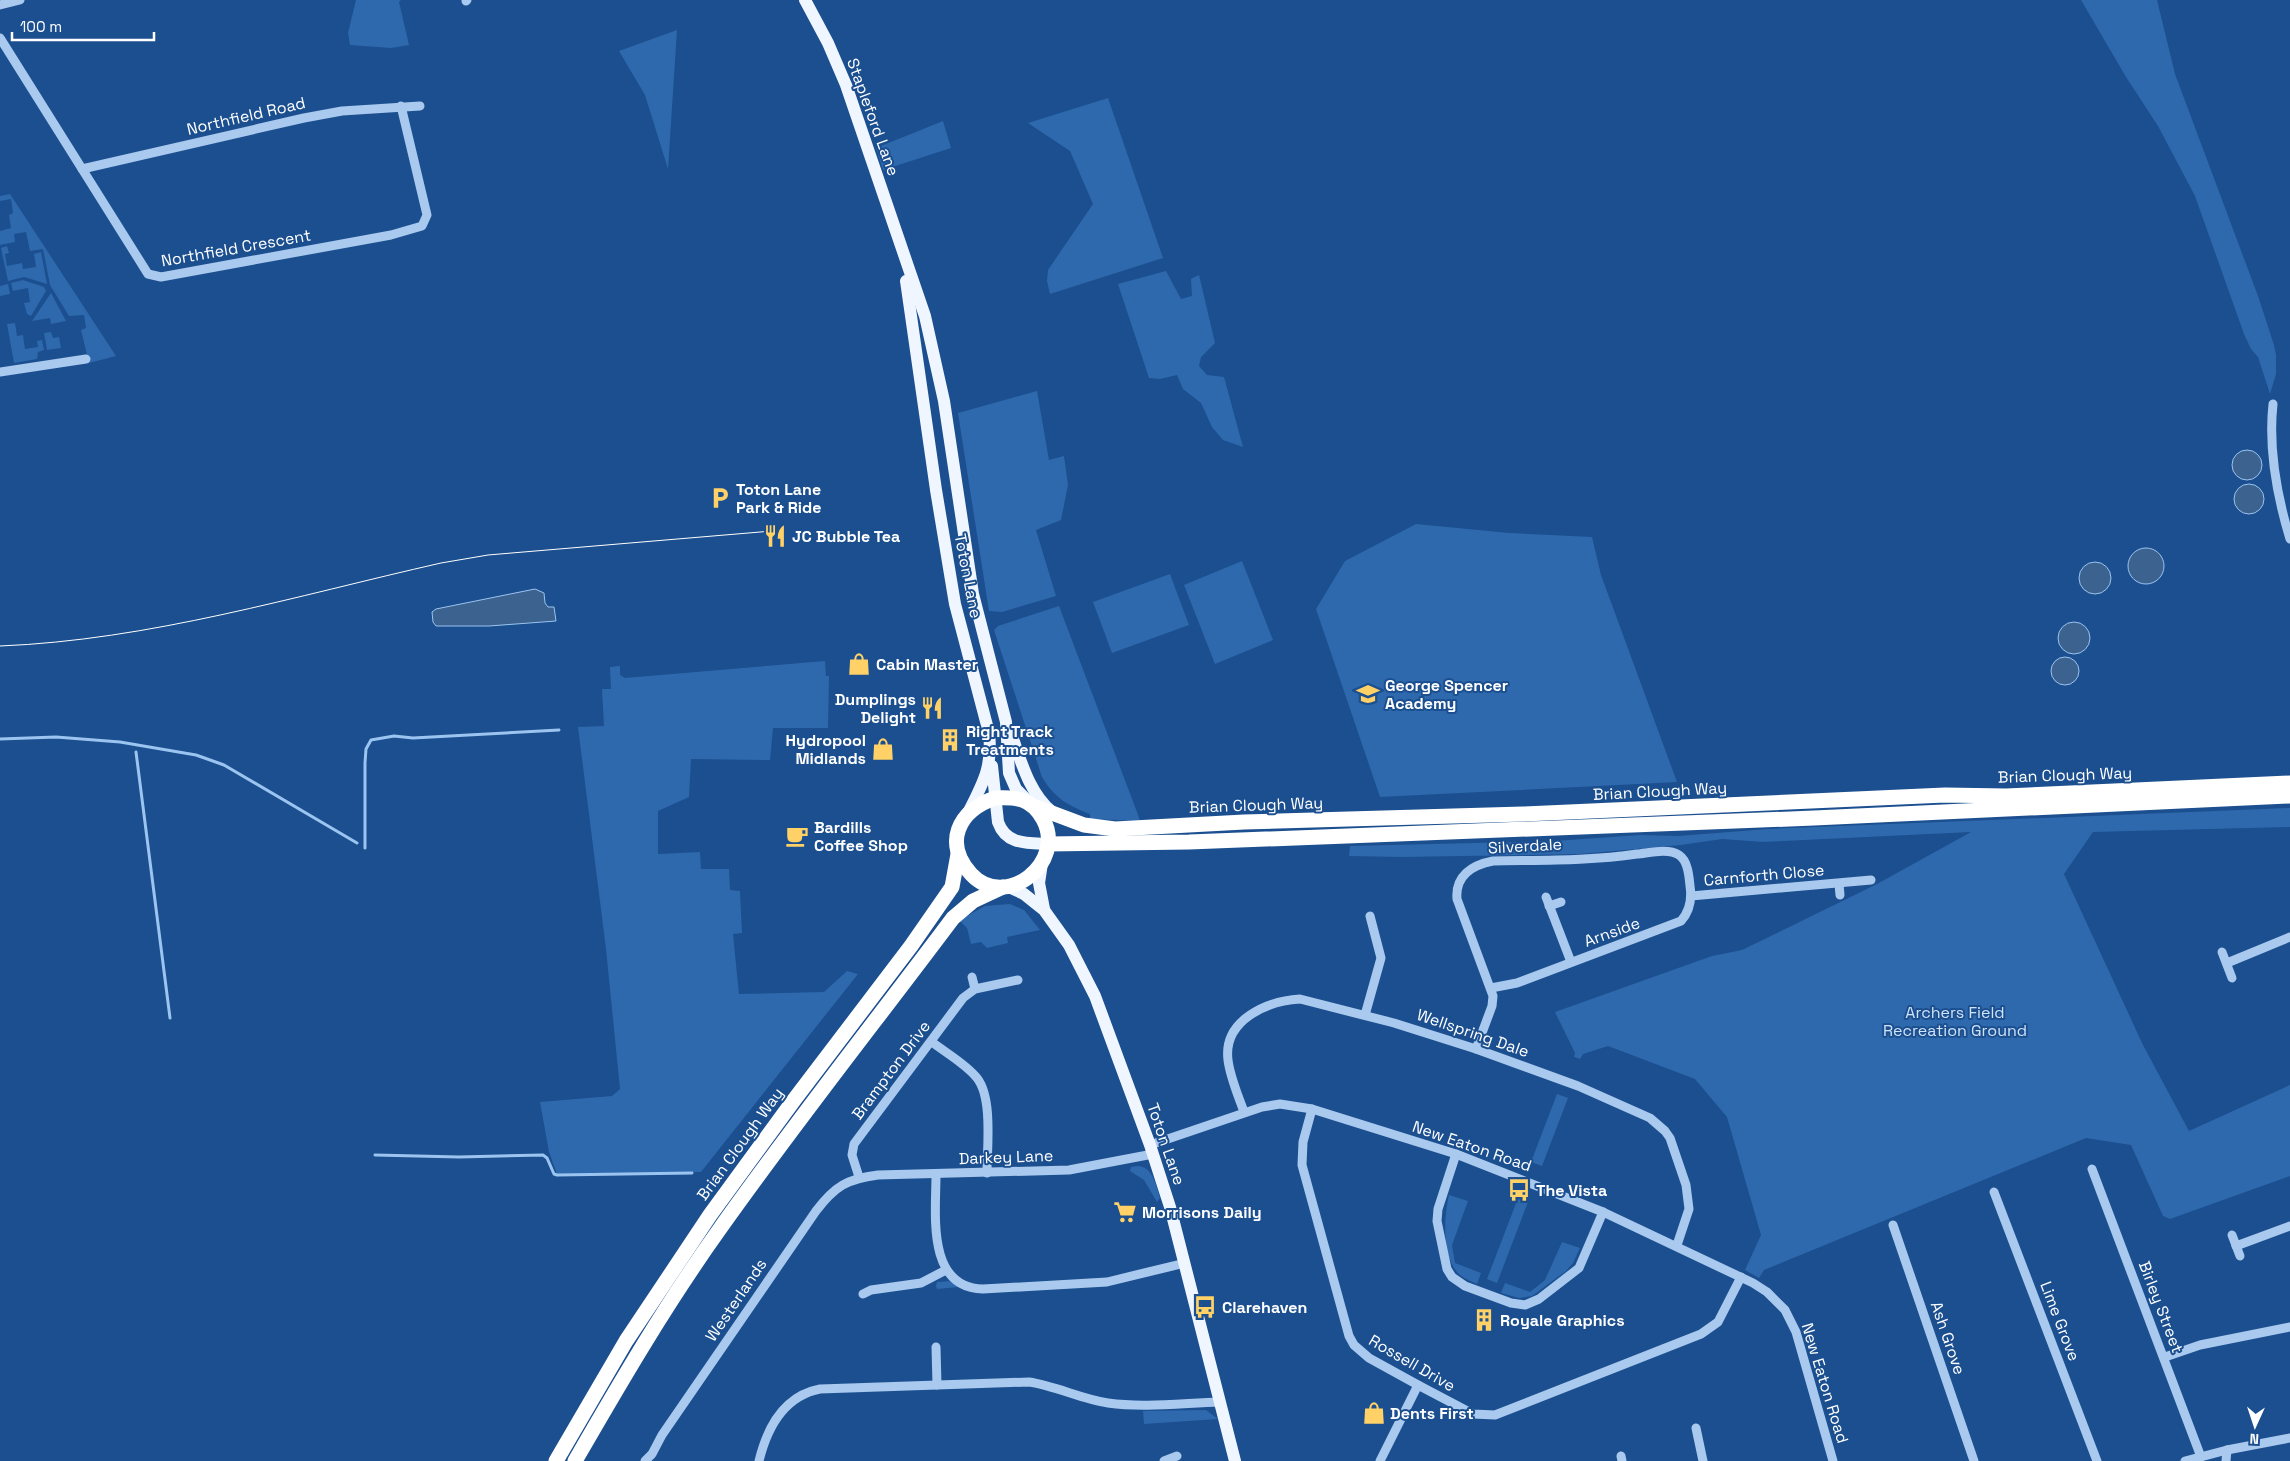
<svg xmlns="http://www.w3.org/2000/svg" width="2290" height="1461" font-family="'Space Grotesk',sans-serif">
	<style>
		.green { fill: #2e69ad }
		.water { fill: #3c6290; stroke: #9cc4f0 }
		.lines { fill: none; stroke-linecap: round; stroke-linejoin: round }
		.stream { stroke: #9cc4f0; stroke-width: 3 }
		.minor { stroke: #a9c9ee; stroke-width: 9 }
		.major { stroke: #f0f6ff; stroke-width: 12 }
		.highway { stroke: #fff; stroke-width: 15 }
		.tram { stroke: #fff; stroke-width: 1 }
		.labels { text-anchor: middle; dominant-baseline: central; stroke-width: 4; stroke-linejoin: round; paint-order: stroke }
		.street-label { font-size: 16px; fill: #fff; stroke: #1b4f8f }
		.poi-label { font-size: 16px; font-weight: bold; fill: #fff; stroke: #1b4f8f; text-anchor: start }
		.park-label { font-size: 16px; fill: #cfe3fa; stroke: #1b4f8f }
	</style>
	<rect width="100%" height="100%" fill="#1b4f8f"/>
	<g class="green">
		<polygon points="356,0 401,0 399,2 409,45 391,48 350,45 348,33"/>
		<polygon points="2081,0 2157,0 2175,74 2258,296 2274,345 2276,355 2276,374 2270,394 2258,357 2251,349 2244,334 2195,196 2158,126 2126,77"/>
		<polygon points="677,30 668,169 645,95 619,51"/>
		<polygon points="1108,98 1163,258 1050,294 1047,281 1048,270 1093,204 1070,151 1028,123"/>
		<polygon points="943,121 951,148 883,170 876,148"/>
		<polygon points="10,194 116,356 89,363 81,330 86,328 84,315 69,316 50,285 43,249 30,251 26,232 14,234 15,242 0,245 0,231 11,228 9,215 13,213 11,199 0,201 0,196"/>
		<polygon points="7,246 9,253 5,254 7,266 22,263 23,269 36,267 34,254 41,252 47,284 24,277 8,281 1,248"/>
		<polygon points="1166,271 1181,299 1192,296 1191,279 1199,275 1215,343 1201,357 1199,366 1207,375 1224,377 1243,447 1223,440 1212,427 1201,403 1183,389 1177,375 1160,379 1149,378 1118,284"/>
		<polygon points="23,280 44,287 46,291 31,316 27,314 24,303 30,302 28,288 13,291 11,283"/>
		<polygon points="8,284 10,294 0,296 0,286"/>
		<polygon points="51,293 66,321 51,324 50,318 32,321"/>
		<polygon points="15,323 17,336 23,335 25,349 38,347 37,341 42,340 44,350 38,352 37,359 14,363 7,324"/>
		<polygon points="51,332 53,338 59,337 61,348 47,350 44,333"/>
		<polygon points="1037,391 1049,460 1064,456 1068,485 1061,520 1036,530 1056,596 1002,612 989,611 958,413"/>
		<polygon points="1416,524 1509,533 1592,537 1601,575 1677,782 1380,797 1316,609 1345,561"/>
		<polygon points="1242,561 1273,640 1215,664 1184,585"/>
		<polygon points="1170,574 1189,625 1112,653 1093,602"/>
		<path d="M1059,606L1137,812L1140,821L1090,819V814C1069,806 1054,798 1042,777L994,630L998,626Z"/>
		<polygon points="825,661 826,676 829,676 828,728 773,728 770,760 691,759 689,797 658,811 658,854 700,852 701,869 729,869 730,890 740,891 742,933 733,934 739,994 824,992 847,971 858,974 701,1172 557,1174 549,1152 540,1102 612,1096 620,1089 606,949 578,727 604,726 602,689 611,689 610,667 620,666 620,675 625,678"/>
		<polygon points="2290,808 2290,827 2093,832 2064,874 2143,1045 2189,1131 2290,1085 2290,1176 2170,1219 2163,1216 2131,1145 2086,1138 1764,1270 1759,1278 1745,1270 1761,1235 1727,1117 1695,1079 1608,1046 1583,1054 1580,1059 1574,1057 1575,1053 1555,1012 1712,956 1742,950 1877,884 1971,832 1763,842 1722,839 1681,845 1580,854 1400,857 1349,856 1350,846 1555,841 1640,835 1678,836 1768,829"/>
		<polygon points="1010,904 1024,910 1040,930 1007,937 1008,943 987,948 981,942 971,944 967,928 960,921 965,914 967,916 985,906"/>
		<polygon points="1557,1094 1568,1098 1542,1166 1531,1162"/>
		<path d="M1138,1166C1153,1167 1156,1185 1160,1198L1157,1202L1144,1180L1130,1171L1131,1167Z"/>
		<path d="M1449,1195L1468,1201L1452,1245L1455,1263L1481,1273L1477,1284C1471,1281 1465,1279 1460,1275C1441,1258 1444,1216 1449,1195Z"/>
		<polygon points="1518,1198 1528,1202 1497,1283 1487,1279"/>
		<polygon points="1562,1242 1580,1248 1573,1263 1566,1271 1532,1296 1519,1298 1501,1293 1505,1283 1530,1292 1545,1280"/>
		<polygon points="952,1281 958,1284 958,1287 937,1289 936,1286 937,1282"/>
		<polygon points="1206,1410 1218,1419 1144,1424 1143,1411"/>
	</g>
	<g class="water">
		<circle cx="2247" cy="465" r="15"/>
		<circle cx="2249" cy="499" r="15"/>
		<circle cx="2146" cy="566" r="18"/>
		<circle cx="2095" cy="578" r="16"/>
		<polygon points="535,589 544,593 545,603 548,607 554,607 556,621 489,626 436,626 433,622 432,612 436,609"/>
		<circle cx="2074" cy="638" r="16"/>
		<circle cx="2065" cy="671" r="14"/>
	</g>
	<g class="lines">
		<g class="stream">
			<polyline points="0,739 56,737 120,742 196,755 224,765 357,843"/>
			<polyline points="136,752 170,1018"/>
			<polyline points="365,848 365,763 366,749 371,740 394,736 413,738 559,730"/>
			<polyline points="375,1155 459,1157 543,1155 547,1158 554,1174 557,1175 692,1173"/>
		</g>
		<g class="minor">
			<polyline points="466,1 467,0"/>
			<polyline points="0,5 20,0"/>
			<polyline points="0,38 148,274 161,277 391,235 422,226 427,215 401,106"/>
			<polyline points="82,169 304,118 342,111 420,106"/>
			<polyline points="0,372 86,359"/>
			<path d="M2273,404C2268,450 2277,496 2290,539"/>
			<polyline points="1839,884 1840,895"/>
			<polyline points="1691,896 1871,880"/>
			<polyline points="1546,897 1571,962"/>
			<polyline points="1549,906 1561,902"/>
			<polyline points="2222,952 2232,978"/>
			<polyline points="2227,963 2290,937"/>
			<polyline points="972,977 975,989"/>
			<polyline points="1365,1015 1381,958 1370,916"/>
			<path d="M932,1042C946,1053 966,1064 977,1078C993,1098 987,1148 987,1173"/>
			<path d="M1476,1049L1492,1006L1493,996L1457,899C1455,876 1472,865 1493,861C1541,860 1590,861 1637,854C1649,853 1668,848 1679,855C1688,861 1689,876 1690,886C1692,899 1690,911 1681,921L1517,983L1491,988"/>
			<polyline points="1312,1109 1303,1142 1302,1165 1349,1336 1354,1345 1369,1358 1418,1385 1473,1414 1495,1415 1701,1334 1718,1322 1741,1277"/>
			<path d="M1244,1112C1238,1095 1230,1077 1228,1060C1223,1020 1267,1001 1300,999L1394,1023L1476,1049L1578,1086L1650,1118L1665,1131L1670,1138L1686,1185L1689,1209L1677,1245"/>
			<polyline points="1150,1145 1262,1107 1280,1104 1312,1109 1456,1154 1603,1212 1753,1283 1767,1292 1785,1310 1796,1332 1833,1461"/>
			<polyline points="1456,1154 1438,1209 1437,1221 1447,1269 1452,1277 1465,1286 1511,1303 1525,1305 1539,1299 1579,1268 1603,1212"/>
			<polyline points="2092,1169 2201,1457"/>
			<path d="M936,1175C936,1213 926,1288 983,1289L1107,1282L1185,1263"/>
			<polyline points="859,1177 852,1155 854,1144 963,998 975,989 1018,980"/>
			<polyline points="1994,1192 2097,1461"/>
			<polyline points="1893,1225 1974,1461"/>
			<polyline points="2232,1235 2240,1256"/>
			<polyline points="2236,1246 2290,1226"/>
			<polyline points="863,1294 871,1290 921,1283 946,1270"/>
			<polyline points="936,1347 937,1385"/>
			<polyline points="2165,1357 2200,1345 2290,1327"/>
			<polyline points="1696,1428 1703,1461"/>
			<polyline points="1621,1456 1622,1461"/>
			<path d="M645,1461L652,1454L662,1435L816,1211C835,1186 847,1179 878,1175L1069,1170L1153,1154"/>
			<path d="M759,1461C767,1428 784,1396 820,1389L1029,1382C1056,1386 1081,1399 1108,1403C1144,1408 1183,1403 1220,1402"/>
			<polyline points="1164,1461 1177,1456"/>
			<polyline points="1380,1461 1418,1385"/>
			<polyline points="2185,1461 2227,1450 2290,1438"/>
			<polyline points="2226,1461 2227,1450"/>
		</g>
		<g class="major">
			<polyline points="805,0 828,43 846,85 925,316 944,401 973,594 1006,722 1009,773 1016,789 1030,803"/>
			<path d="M906,281L936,490L955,604L989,733C993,766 983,783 969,811"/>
			<path d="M1011,733C1021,761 1029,793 1052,812"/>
			<path d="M992,766L998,822C1006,845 1027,843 1048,844"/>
			<polyline points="1042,863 1039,883 1044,909"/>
			<polyline points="1009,887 1024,894 1044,910 1069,945 1095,996 1150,1145 1170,1207 1235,1461"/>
		</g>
		<g class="highway">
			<path d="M995,798C1017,797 1031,798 1043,819C1067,863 1005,911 971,874C943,843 958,811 995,798Z"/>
			<polyline points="1036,807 1084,825 1115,829 1244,822 1523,814 1945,795 2006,796 2290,783"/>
			<polyline points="1048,844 1189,842 1814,818 2290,796"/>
			<polyline points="556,1461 626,1341 710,1215 794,1100 911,946 952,887 958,854"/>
			<path d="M575,1461C620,1383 666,1304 719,1230C794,1124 875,1022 953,918L973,901L1003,887"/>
		</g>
		<path class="tram" d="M0,646C150,640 295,596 441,563L488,555L784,530"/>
	</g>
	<defs>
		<symbol id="parking-bare" viewBox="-9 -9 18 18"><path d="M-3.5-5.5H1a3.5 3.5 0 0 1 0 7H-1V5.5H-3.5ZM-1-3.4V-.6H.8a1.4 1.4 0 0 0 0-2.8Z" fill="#ffd166" stroke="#1b4f8f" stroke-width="2.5" paint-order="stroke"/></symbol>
		<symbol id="restaurant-bare" viewBox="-9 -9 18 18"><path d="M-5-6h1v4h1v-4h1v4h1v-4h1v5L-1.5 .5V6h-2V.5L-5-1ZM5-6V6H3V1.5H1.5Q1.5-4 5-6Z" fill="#ffd166" stroke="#1b4f8f" stroke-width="2.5" paint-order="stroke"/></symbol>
		<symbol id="shop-bare" viewBox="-9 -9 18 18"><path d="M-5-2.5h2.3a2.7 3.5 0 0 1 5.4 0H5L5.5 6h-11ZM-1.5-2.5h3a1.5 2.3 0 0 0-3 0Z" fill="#ffd166" stroke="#1b4f8f" stroke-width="2.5" paint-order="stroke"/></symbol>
		<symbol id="school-bare" viewBox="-9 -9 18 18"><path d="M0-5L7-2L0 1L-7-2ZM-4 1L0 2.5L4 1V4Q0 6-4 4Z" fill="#ffd166" stroke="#1b4f8f" stroke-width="2.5" paint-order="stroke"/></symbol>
		<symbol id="building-bare" viewBox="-9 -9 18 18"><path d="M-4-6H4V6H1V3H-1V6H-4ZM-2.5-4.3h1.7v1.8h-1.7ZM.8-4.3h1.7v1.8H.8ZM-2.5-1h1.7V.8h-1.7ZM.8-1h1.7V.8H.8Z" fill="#ffd166" stroke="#1b4f8f" stroke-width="2.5" paint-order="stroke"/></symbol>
		<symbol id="cafe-bare" viewBox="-9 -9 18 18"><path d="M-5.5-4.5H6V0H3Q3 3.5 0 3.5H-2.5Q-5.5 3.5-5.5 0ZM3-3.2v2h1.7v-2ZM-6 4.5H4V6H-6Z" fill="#ffd166" stroke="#1b4f8f" stroke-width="2.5" paint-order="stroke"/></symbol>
		<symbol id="bus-bare" viewBox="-9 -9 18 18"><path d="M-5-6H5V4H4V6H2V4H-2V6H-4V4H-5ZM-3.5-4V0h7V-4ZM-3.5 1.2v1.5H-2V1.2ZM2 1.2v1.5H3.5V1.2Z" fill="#ffd166" stroke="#1b4f8f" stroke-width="2.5" paint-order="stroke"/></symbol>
		<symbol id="supermarket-bare" viewBox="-9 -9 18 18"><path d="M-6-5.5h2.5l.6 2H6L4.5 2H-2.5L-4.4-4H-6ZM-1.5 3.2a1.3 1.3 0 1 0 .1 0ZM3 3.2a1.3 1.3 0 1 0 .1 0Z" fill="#ffd166" stroke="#1b4f8f" stroke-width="2.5" paint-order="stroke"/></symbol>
	</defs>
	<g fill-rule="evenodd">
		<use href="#parking-bare" x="704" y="482" width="32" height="32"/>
		<use href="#restaurant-bare" x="759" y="520" width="32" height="32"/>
		<use href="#shop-bare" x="843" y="648" width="32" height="32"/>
		<use href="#school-bare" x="1352" y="678" width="32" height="32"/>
		<use href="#restaurant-bare" x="916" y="692" width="32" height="32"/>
		<use href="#building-bare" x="934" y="724" width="32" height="32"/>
		<use href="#shop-bare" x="867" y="733" width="32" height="32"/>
		<use href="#cafe-bare" x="781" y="820" width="32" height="32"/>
		<use href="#bus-bare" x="1503" y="1174" width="32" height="32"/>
		<use href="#supermarket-bare" x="1109" y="1196" width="32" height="32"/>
		<use href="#bus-bare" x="1189" y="1291" width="32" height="32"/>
		<use href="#building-bare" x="1468" y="1304" width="32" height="32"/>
		<use href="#shop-bare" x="1358" y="1397" width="32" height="32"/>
	</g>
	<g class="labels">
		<g class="street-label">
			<text transform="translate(246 116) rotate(-13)">Northfield Road</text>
			<text transform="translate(873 117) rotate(70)">Stapleford Lane</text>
			<text transform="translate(236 248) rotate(-10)">Northfield Crescent</text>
			<text transform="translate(968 576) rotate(79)">Toton Lane</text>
			<text transform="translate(2065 775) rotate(-2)">Brian Clough Way</text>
			<text transform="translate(1660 791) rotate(-3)">Brian Clough Way</text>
			<text transform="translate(1256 805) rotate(-2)">Brian Clough Way</text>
			<text transform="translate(1525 846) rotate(-3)">Silverdale</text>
			<text transform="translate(1764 875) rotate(-5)">Carnforth Close</text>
			<text transform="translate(1612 932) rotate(-20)">Arnside</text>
			<text transform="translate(1473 1033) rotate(19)">Wellspring Dale</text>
			<text transform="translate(891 1070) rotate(-53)">Brampton Drive</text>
			<text transform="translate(740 1144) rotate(-54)">Brian Clough Way</text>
			<text transform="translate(1166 1144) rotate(71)">Toton Lane</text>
			<text transform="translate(1472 1146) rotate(19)">New Eaton Road</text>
			<text transform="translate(1006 1157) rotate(-2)">Darkey Lane</text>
			<text transform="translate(736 1300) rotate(-56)">Westerlands</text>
			<text transform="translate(2161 1307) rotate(69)">Birley Street</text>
			<text transform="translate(2060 1321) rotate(69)">Lime Grove</text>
			<text transform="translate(1948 1338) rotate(71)">Ash Grove</text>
			<text transform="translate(1412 1363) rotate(30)">Rossell Drive</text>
			<text transform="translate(1825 1383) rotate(73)">New Eaton Road</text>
		</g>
		<g class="poi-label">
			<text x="736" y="489">Toton Lane<tspan x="736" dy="18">Park &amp; Ride</tspan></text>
			<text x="792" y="536">JC Bubble Tea</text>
			<text x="876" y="664">Cabin Master</text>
			<text x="1385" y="685">George Spencer<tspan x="1385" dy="18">Academy</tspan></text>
			<text x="916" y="699" text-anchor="end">Dumplings<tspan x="916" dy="18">Delight</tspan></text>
			<text x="966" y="731">Right Track<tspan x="966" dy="18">Treatments</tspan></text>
			<text x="866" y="740" text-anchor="end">Hydropool<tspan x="866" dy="18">Midlands</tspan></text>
			<text x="814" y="827">Bardills<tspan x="814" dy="18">Coffee Shop</tspan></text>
			<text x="1536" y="1190">The Vista</text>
			<text x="1142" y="1212">Morrisons Daily</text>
			<text x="1222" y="1307">Clarehaven</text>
			<text x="1500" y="1320">Royale Graphics</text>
			<text x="1390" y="1413">Dents First</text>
		</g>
		<g class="park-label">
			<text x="1955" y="1012">Archers Field<tspan x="1955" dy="18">Recreation Ground</tspan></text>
		</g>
	</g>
	<g transform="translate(2255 1426) rotate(183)" stroke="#1b4f8f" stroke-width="4" paint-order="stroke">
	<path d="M0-4L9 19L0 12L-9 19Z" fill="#ffffff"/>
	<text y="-8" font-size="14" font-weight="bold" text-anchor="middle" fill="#ffffff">N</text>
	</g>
	<path d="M12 32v8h142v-8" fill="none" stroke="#ffffff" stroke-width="2.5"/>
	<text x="20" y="32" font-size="15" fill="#ffffff" stroke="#1b4f8f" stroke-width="4" paint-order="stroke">100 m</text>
</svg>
